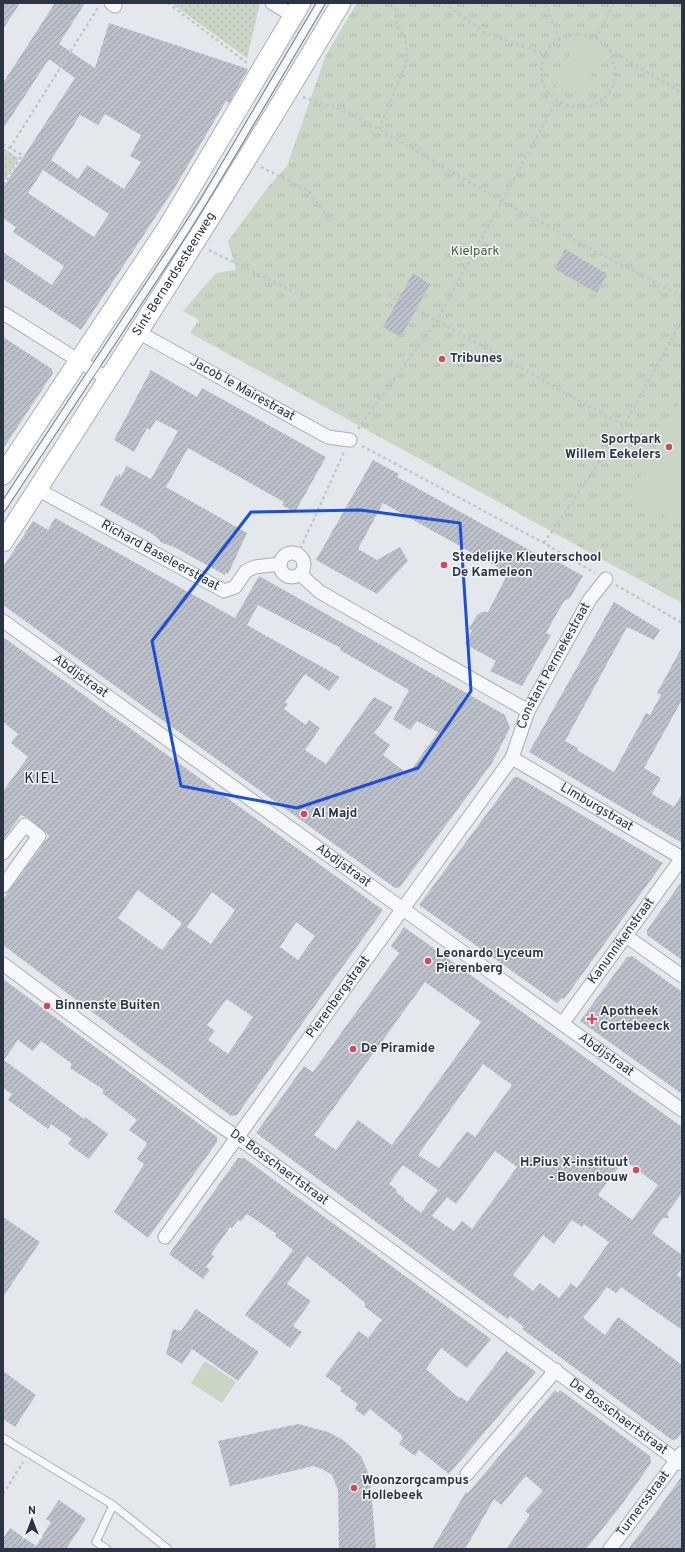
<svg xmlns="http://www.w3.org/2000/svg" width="685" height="1552" font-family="Overpass,sans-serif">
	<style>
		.grass { fill: url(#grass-dots) }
		.park { fill: url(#park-tufts) }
		.pitch { fill: #c9d6c5 }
		.building { fill: url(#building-hatch); fill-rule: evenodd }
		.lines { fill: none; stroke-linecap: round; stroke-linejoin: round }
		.lane-casing { stroke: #a9aeb7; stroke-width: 9 }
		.street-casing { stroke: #a9aeb7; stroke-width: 15 }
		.secondary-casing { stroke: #a9aeb7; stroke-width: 21 }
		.path { stroke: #c2c5cb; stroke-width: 2.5; stroke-dasharray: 3 3; stroke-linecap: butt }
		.lane { stroke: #f7f8fa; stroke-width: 7 }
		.street { stroke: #f7f8fa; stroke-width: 13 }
		.secondary { stroke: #fff; stroke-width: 19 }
		.tram { stroke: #7d8696; stroke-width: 1 }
		.marked { fill: none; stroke: #1d4ed8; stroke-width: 3; stroke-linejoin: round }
		.poi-dot { fill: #d1495b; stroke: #f4f6f9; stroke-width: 1.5 }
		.labels { text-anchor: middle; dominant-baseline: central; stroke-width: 3; stroke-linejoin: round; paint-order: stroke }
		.park-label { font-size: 13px; fill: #3f6138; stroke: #f4f6f9 }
		.street-label { font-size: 13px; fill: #2b3445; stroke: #f4f6f9 }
		.poi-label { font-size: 13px; font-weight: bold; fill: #2b3445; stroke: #f4f6f9; text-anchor: start }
		.quarter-label { font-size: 15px; letter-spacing: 1px; fill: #1d2536; stroke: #f4f6f9 }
	</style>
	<defs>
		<pattern id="grass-dots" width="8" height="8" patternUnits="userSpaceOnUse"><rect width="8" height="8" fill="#c9d6c5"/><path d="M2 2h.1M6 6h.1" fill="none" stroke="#adb8ab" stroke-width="1.8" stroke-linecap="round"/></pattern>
		<pattern id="park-tufts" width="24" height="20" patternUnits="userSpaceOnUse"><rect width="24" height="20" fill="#c9d6c5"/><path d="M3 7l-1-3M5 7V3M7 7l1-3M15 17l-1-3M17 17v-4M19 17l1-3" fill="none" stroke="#adb8ab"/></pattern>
		<pattern id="building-hatch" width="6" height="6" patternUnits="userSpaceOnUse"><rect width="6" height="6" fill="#bbc0ca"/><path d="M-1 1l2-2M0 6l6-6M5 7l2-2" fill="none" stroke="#989da6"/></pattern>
	</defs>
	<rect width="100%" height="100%" fill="#e4e7ec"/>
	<g class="grass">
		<polygon points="171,3 260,3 247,58"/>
		<polygon points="3,148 19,158 3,183"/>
	</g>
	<polygon class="park" points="357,3 682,3 682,603 190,333 199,320 183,311 216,273 236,270 228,241 269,186 287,166 326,55"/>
	<g class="pitch">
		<polygon points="578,39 603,52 579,98 554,85"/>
		<polygon points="682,398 682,525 629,496"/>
		<polygon points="205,1361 236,1382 222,1403 191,1383"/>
	</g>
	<g class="building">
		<polygon points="3,3 20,3 3,29"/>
		<path d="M55,3H85L59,44L95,68L109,23L248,69L229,103L226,101L174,189L81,330L3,279V252L52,285L64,266L13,232L16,227L3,218V188L75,78L49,59L3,129V83ZM105,114L141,135L130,156L141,162L124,189L87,165L78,179L51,160L80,115L98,125ZM43,170L109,214L94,237L28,193Z"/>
		<polygon points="565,249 607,274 597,293 555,269"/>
		<polygon points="413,273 430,284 401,337 383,327"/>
		<polygon points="3,337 52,369 53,373 3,449"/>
		<polygon points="151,370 197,397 202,388 326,457 295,512 282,505 284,502 188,448 166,487 247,533 228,574 225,572 225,575 172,546 162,543 154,535 100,505 116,476 118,477 119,474 121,476 127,466 151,479 178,431 156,420 150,430 147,428 134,452 114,440"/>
		<polygon points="373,460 399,474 397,477 553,563 555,560 583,576 570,598 564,601 546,633 551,635 522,686 490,671 496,661 465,644 472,630 469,629 477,615 482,612 488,612 508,573 383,503 358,549 377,560 400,547 408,561 377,594 316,560"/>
		<path d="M55,518L235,618L259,576L505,715L510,728L492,763L400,887L395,888L3,605V567L33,521L48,530ZM258,605L329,642L341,648L340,650L409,690L393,719L410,730L417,721L438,732L408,774L383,755L390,745L374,733L393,707L374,697L326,764L305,750L320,728L309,720L306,725L284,709L288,704L285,702L305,674L329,691L340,677L247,625Z"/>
		<polygon points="614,602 660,630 654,640 627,627 565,741 578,748 577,750 614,772 646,713 650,715 661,695 657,693 682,647 682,700 644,768 661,778 652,794 674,807 682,794 682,843 529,752"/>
		<path d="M3,637L383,910L237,1115L231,1116L3,945V899L49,836L30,819L21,815L3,840V791L28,757L11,743L18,734L3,722ZM138,890L182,923L162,950L118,918ZM212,892L235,910L211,944L187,927ZM296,922L315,936L298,960L280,947ZM227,999L253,1017L228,1054L208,1040L215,1031L207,1025Z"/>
		<polygon points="514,777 518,777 663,863 573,987 564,999 562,998 557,1003 419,905"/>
		<polygon points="682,881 682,960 647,935 647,930"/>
		<path d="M404,927L682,1127V1193L667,1213L669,1218H663L652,1233L682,1255V1268L677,1275L682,1279V1330L621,1287L616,1293L607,1287L583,1318L605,1335L618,1317L682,1365V1432L677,1439L672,1440L522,1329L524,1327L510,1316L508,1319L499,1313L256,1133L304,1066L313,1072L399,953L391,946ZM425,982L481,1022L392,1145L358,1120L336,1150L314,1135ZM483,1064L512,1085L475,1137L467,1131L439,1168L418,1155ZM495,1151L517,1167L472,1229L462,1221L454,1231L432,1216L447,1197L456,1204ZM624,1160L658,1185L632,1220L598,1195ZM403,1165L438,1190L421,1213L403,1199L404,1198L396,1192L397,1190L389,1184ZM572,1220L582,1227L584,1224L609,1242L577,1288L571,1283L559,1298L540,1283L533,1291L513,1275L543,1235L554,1244Z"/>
		<polygon points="632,956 682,992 682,1094 580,1021 627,957"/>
		<polygon points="3,979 217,1137 217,1142 148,1238 114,1212 144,1164 137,1159 147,1143 129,1130 137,1120 102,1093 104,1090 70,1068 72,1064 41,1041 33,1051 18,1040 4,1060 84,1119 85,1117 108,1134 89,1159 68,1144 72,1139 51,1124 48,1129 8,1100 12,1094 3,1088"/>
		<polygon points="238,1158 244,1158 491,1339 467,1368 441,1348 426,1369 459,1398 461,1397 467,1402 506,1351 536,1372 449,1474 419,1450 415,1456 399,1444 403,1438 401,1436 402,1435 370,1409 364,1416 355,1409 358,1404 340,1391 342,1388 325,1376 359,1331 368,1338 382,1320 365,1307 365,1303 348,1288 307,1256 287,1284 311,1301 293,1326 302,1332 290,1348 245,1315 293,1250 275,1236 277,1234 247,1214 241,1221 238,1220 232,1228 230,1227 211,1254 214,1256 206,1267 210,1270 203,1279 169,1254"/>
		<polygon points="3,1217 40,1242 3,1297"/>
		<polygon points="196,1309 259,1352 238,1381 192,1349 182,1364 166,1354 173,1329 181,1331"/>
		<polygon points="3,1371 36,1395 15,1427 3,1419"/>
		<polygon points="555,1390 558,1393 560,1390 650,1456 651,1463 620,1507 586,1549 506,1549 530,1515 525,1511 543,1491 526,1476 501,1505 494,1499 465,1549 432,1549 466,1492 468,1493"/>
		<polygon points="298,1424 328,1432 343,1440 361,1456 370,1477 376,1549 339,1549 338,1490 332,1475 322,1469 313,1466 230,1486 218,1441"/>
		<polygon points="682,1476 682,1549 628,1549 654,1515"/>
		<polygon points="59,1500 86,1519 66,1549 3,1549 3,1538 10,1528 36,1546 51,1522 46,1519"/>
	</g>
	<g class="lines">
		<defs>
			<g id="lane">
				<polyline points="3,507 178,241 219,176 321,3"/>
				<polyline points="3,1438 113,1505 168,1549"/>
				<polyline points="107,1549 96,1542 113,1505"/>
			</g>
			<g id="street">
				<polyline points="111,3 115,6"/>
				<polyline points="272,3 294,16"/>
				<polyline points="3,313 108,379"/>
				<path id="s1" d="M138,332L328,437L350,440"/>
				<path id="s2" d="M37,489L224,591L235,587L246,571L255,567L279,564"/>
				<circle cx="292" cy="565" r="12"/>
				<polyline points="301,575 320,592 528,711"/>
				<path id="s3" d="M3,621L682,1110"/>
				<path id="s4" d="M512,758L682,858"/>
				<polyline points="3,853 25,825 39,836 3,886"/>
				<polyline points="626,936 682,976"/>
				<path id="s5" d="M3,964L215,1122L237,1137L682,1464"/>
				<path id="s6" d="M562,1024L682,858"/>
				<path id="s7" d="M165,1237L512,758L528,711L590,599L606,579"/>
				<polyline points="467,1474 556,1370"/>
				<path id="s8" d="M610,1549L682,1453"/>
			</g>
			<g id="secondary">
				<polyline points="3,475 167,228 301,3"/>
				<path id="s9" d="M3,542C119,364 233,185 341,3"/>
			</g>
		</defs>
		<use href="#lane" class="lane-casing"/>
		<use href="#street" class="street-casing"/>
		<use href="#secondary" class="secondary-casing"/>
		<g class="path">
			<polyline points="168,3 247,63"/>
			<polyline points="444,3 485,33 545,54"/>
			<polyline points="546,3 559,39"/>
			<path d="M578,34C583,35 590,36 595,38C614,46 620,74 610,91C595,115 560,111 546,89C535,74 543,47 560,39C565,36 572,35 578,34Z"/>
			<polyline points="596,39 614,3"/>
			<polyline points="610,50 682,93"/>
			<polyline points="303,97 342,110 379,129 501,201 682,297"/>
			<polyline points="379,129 404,69 407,52 405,35 397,27 395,3"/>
			<polyline points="3,144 22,155 3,186"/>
			<polyline points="10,148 99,6"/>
			<polyline points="261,167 309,191 330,221"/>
			<polyline points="209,250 296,293"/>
			<polyline points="389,295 398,300"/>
			<polyline points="416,309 624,426"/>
			<polyline points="358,429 436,322 556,102"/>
			<polyline points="362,446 544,543 595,573"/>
			<polyline points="544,543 624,426 682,320"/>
			<polyline points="298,554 344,452"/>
			<polyline points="616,585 682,623"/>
			<polyline points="3,1494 23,1462"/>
		</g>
		<use href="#lane" class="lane"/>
		<use href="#street" class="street"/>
		<use href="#secondary" class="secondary"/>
		<g class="tram">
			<polyline points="3,500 199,202 316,3"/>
			<polyline points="3,514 195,223 326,3"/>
		</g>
	</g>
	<path class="marked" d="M360,510L460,523L471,691L418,768L297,808L181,786L152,641L251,512Z"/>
	<g class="poi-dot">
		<circle cx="442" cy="359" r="4"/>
		<circle cx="669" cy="447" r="4"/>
		<circle cx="444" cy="565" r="4"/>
		<circle cx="304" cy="814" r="4"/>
		<circle cx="428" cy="961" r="4"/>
		<circle cx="47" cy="1006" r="4"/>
		<path d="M590 1013h4v4h4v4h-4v4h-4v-4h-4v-4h4z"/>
		<circle cx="353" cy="1049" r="4"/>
		<circle cx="636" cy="1170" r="4"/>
		<circle cx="354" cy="1488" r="4"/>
	</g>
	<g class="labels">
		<g class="park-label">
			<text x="475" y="252">Kielpark</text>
		</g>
		<g class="street-label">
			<text stroke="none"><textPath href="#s9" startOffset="318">Sint-Bernardsesteenweg</textPath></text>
			<text stroke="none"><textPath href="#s1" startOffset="119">Jacob le Mairestraat</textPath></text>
			<text stroke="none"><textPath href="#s2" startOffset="140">Richard Baseleerstraat</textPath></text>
			<text stroke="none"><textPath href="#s7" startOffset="693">Constant Permekestraat</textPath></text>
			<text stroke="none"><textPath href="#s3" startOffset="95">Abdijstraat</textPath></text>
			<text stroke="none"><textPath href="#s4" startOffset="98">Limburgstraat</textPath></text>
			<text stroke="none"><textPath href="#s3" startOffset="419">Abdijstraat</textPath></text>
			<text stroke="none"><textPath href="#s6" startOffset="102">Kanunnikenstraat</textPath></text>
			<text stroke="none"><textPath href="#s7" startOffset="296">Pierenbergstraat</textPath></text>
			<text stroke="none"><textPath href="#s3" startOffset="743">Abdijstraat</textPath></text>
			<text stroke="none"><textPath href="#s5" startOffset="343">De Bosschaertstraat</textPath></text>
			<text stroke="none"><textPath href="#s5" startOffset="764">De Bosschaertstraat</textPath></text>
			<text stroke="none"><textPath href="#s8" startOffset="56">Turnersstraat</textPath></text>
		</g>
		<g class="poi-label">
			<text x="450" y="359">Tribunes</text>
			<text x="661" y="440" text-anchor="end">Sportpark<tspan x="661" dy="15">Willem Eekelers</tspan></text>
			<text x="452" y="558">Stedelijke Kleuterschool<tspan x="452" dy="15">De Kameleon</tspan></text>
			<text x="312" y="814">Al Majd</text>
			<text x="436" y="954">Leonardo Lyceum<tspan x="436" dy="15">Pierenberg</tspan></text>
			<text x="55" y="1006">Binnenste Buiten</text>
			<text x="600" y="1012">Apotheek<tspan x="600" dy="15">Cortebeeck</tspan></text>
			<text x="361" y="1049">De Piramide</text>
			<text x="628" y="1163" text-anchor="end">H.Pius X-instituut<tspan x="628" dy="15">- Bovenbouw</tspan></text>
			<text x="362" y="1481">Woonzorgcampus<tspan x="362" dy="15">Hollebeek</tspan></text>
		</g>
		<g class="quarter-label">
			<text x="42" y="779">KIEL</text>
		</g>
	</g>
	<rect width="685" height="1552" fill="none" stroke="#2b3445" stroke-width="8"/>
	<g transform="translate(32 1520)" stroke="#f4f6f9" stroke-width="3" paint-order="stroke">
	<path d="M0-3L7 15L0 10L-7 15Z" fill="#2b3445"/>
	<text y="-6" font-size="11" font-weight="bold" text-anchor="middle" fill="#2b3445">N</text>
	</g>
</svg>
